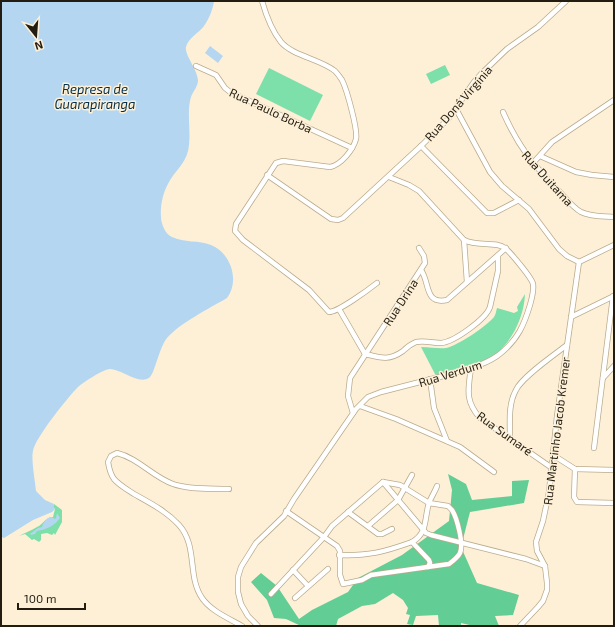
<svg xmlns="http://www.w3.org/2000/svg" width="615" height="627" font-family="'Exo 2',sans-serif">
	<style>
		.green { fill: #7ddfa9 }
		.forest { fill: #62cd94 }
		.water { fill: #b4d6f1 }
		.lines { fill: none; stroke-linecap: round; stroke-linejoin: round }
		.minor-casing { stroke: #baab8d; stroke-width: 6 }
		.minor { stroke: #fff; stroke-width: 4.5 }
		.labels { text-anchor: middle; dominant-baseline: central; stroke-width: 3; stroke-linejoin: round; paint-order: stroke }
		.street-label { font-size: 12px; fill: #221c11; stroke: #fdf0d7 }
		.water-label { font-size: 13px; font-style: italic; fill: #052e48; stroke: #fdf0d7 }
	</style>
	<rect width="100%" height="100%" fill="#fdf0d7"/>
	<g class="green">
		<polygon points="445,65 450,75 431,84 426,74"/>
		<polygon points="269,68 323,95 310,121 256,94"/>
		<path d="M525,294C524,320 508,351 483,362C469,368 451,372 436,376L421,347C430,347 439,349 446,348C457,346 487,326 494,317C496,314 496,311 497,308L514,313L518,311L517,307Z"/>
		<path d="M54,504L62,510V522L55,535L54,533L52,535L47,533L41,534V540L39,542L34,539L32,540L25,534L19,536C26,532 31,531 37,527C43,525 45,517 53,517L55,509L53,507Z"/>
	</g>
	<polygon class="forest" points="448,474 466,484 472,500 512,496 512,481 529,480 524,503 470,512 461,547 477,583 519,595 513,615 495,616 499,626 474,626 461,623 461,626 439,626 438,615 416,616 413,625 407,624 410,615 406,614 408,608 403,600 393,593 375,604 362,606 338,619 336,626 301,626 286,619 274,618 267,600 251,582 261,573 277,586 299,619 312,610 348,592 358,578 402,555 449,521 452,490"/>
	<g class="water">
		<path d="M1,1H214C213,9 209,19 204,26C199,33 188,38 186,47C184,54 197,69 198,80C198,87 193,91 191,97C186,112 192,134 188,151C185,164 175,171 169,182C163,192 160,206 161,217C161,224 166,235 172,237C184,243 199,240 211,245C231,253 240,281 227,298C210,308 180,323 167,338C159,348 155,372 150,377C140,386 121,369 110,369C102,370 84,382 78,387C68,397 35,438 33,451C31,459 35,481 36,491L45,500L54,504L53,507L55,509L52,512L33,520L4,538L1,537Z"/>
		<polygon points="210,46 223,56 218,63 205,53"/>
		<path d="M57,513L60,518C54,526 48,529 37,531L35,534L31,535L30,534L38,528L42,527C43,523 47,517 52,517L55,519L56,518Z"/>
	</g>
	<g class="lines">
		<defs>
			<g id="minor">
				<path d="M262,1C266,15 272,31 281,42C293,56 320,59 335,71C337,73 340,77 342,80C347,90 358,130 356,139C353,150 341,165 330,167L283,161L276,163L236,224L235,231L243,240L309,290L329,312C338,312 368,290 377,283"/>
				<polyline points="196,66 216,75 225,88 230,92 352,148"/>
				<polyline points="456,109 490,172 502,186 529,209 559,249 567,256 579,262"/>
				<path d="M503,112C518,146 533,165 559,191C566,198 572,207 581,212C591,217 603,216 614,217"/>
				<polyline points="421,146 487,213 494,213 519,200"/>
				<polyline points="540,156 576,172 592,175 614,177"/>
				<polyline points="533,163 552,142 614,100"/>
				<polyline points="267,175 331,219 338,220 343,218 421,146 448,119 474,82 482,73 507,49 538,27 566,1"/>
				<polyline points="464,240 467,282"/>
				<polyline points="579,262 614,245"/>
				<path d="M421,270C430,282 424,305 447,300L506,248"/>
				<polyline points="339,309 365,354"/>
				<polyline points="571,317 614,296"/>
				<path d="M365,354C381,358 389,361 403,351C407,347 411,344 416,342C424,340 433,343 441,343C454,342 486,319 490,307L498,271V256"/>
				<path d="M471,368C468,390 465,401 480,418L552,468"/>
				<polyline points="603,378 614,366"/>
				<polyline points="430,379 434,408 447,441"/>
				<polyline points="360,406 396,419 460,447 494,472"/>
				<polyline points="353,413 348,396 350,378 425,263 424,256 419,248"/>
				<path d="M510,438C510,422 508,404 516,390C522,377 554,355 567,345"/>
				<polyline points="594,448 613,296"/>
				<polyline points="553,455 575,469 614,470"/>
				<polyline points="575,469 574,497 577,502 614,503"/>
				<path d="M229,489C211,488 190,490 173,484C153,477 138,458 117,453L111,456L108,462C109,468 111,475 114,479C119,485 128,490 134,494C150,503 166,511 179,525C198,546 187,576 202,598C211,611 228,618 242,626"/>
				<path d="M286,511L337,546L340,551V575L343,584L362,580L371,575L449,564C453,561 458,557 460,553C464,544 457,518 452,510L448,506L429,503L400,485L383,482"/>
				<polyline points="348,512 378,534 382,534 392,529"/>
				<polyline points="368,526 398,500 412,475"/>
				<path d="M339,555C369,556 384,552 412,542"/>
				<path d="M428,567L430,563L429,560L412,542C428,533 424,519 429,503C431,497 435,492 437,486"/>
				<polyline points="293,570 308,586"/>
				<polyline points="271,594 324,537 332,526 383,482 426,533 431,535 526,559 545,566"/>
				<polyline points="295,598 328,569"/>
				<path d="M258,626L248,616L241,604L238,592V577L241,567L256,543L284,516L294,499L356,409L368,397L381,392C404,386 428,380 451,374C468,369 488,364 501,353C518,339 524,325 530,305C532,298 534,290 533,284C532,278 510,252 505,248C496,241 478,247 464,240L419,191L409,185L389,177"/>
				<polyline points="520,626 538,607 543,601 547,590 547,583 545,566 537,551 536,542 543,521 549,492 557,416 579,262"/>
			</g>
		</defs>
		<use href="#minor" class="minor-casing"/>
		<use href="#minor" class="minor"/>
	</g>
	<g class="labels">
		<g class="street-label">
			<text transform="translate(458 103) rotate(-49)">Rua Doná Virgínia</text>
			<text transform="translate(271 110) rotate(25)">Rua Paulo Borba</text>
			<text transform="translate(548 178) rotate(48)">Rua Duitama</text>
			<text transform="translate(400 302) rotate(-57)">Rua Drina</text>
			<text transform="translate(450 373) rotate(-17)">Rua Verdum</text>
			<text transform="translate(556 431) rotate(-83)">Rua Martinho Jacob Kremer</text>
			<text transform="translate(505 433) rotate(36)">Rua Sumaré</text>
		</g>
		<g class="water-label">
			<text x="95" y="89">Represa de<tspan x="95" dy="15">Guarapiranga</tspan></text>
		</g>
	</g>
	<rect width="615" height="627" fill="none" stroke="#221c11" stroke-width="4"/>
	<g transform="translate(36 36) rotate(163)" stroke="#fdf0d7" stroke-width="3" paint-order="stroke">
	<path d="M0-3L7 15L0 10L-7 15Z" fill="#221c11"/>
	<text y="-6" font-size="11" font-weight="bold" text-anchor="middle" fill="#221c11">N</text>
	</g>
	<path d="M18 603v6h67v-6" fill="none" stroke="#221c11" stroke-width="2"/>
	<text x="24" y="603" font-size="12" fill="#221c11" stroke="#fdf0d7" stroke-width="3" paint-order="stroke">100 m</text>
</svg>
